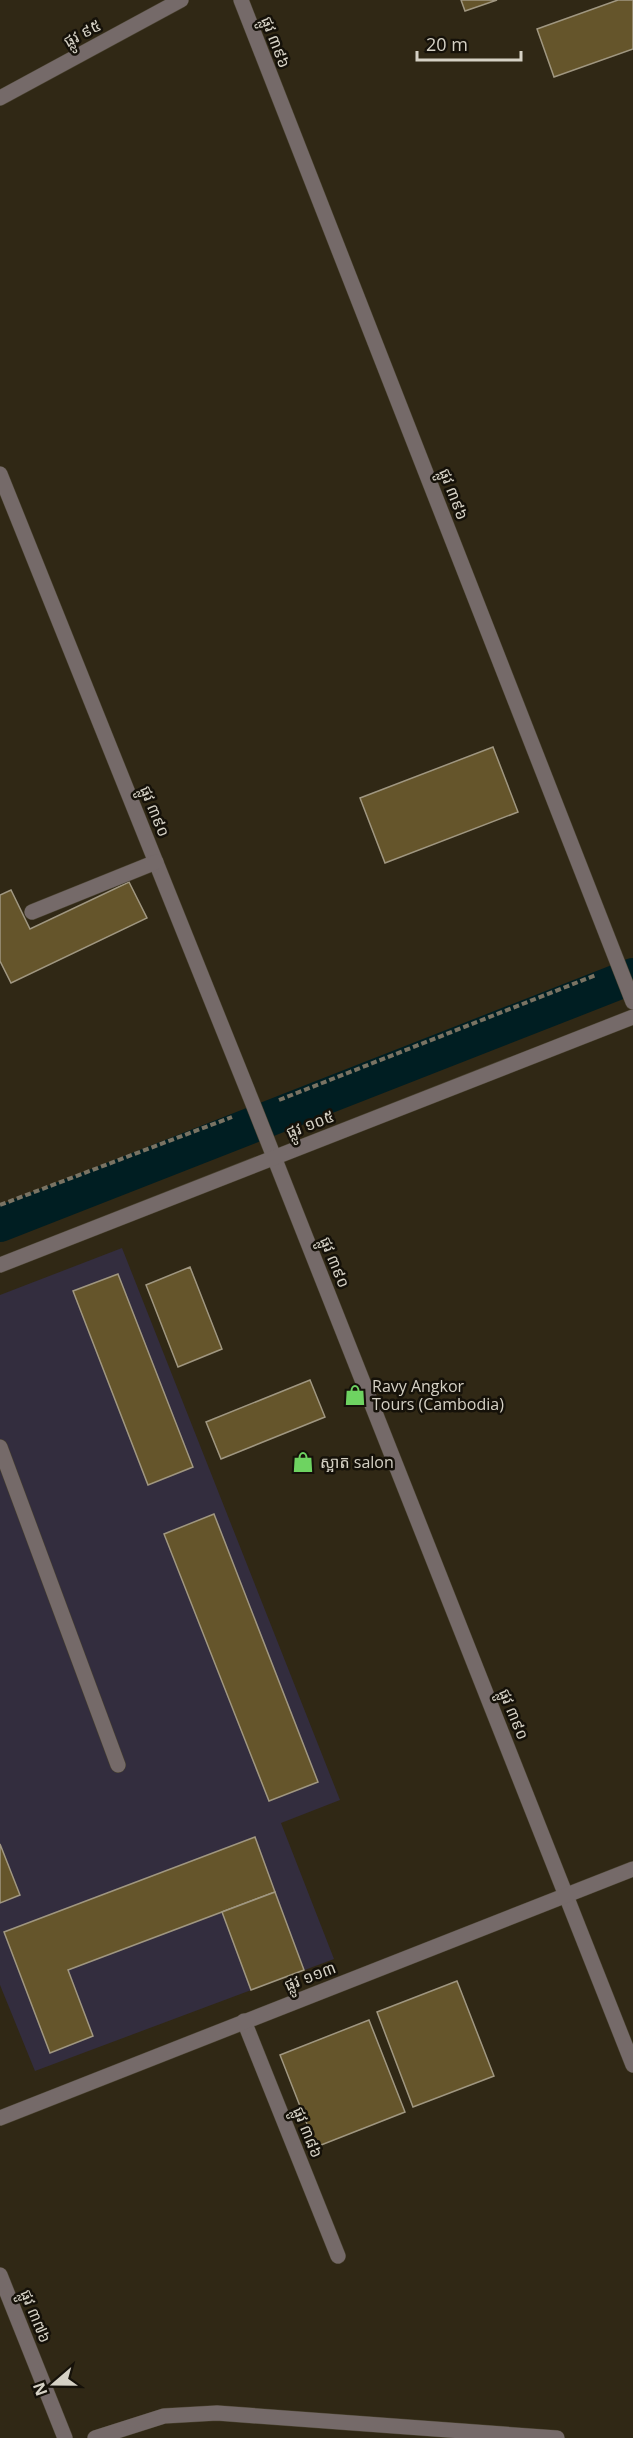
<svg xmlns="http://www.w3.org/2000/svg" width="633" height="2438" font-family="'Open Sans','Noto Sans Khmer',sans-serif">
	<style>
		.education { fill: #332d3e }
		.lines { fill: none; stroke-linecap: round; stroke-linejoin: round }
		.canal { stroke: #001e22; stroke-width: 36 }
		.building { fill: #65552b; stroke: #a09781; stroke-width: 1.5 }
		.minor-casing { stroke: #4a4331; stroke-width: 16 }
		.path { stroke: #797363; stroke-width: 4; stroke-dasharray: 6 3; stroke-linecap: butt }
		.minor { stroke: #756a69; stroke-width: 15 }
		.labels { text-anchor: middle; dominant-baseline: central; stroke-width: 5; stroke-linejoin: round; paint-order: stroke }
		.street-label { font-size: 16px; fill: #d5d1c5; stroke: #151109 }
		.poi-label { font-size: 16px; fill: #d5d1c5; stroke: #151109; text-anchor: start }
	</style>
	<rect width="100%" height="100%" fill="#302815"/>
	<polygon class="education" points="122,1248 340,1800 281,1823 334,1959 35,2071 0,1985 0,1295"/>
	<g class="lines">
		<polyline class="canal" points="0,1224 633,976"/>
	</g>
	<g class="building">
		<polygon points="461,0 497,0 465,11"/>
		<polygon points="618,0 633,0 633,49 554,77 537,29"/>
		<polygon points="493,747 518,812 385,863 360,798"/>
		<polygon points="129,882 147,918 11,983 0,961 0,895 11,890 30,929"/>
		<polygon points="190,1267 222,1349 178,1367 146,1285"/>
		<polygon points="118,1274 193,1467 148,1485 73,1291"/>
		<polygon points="310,1380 325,1417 221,1459 206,1422"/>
		<polygon points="214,1514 318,1782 269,1801 164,1534"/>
		<polygon points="255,1837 275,1892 68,1970 93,2036 50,2053 4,1932"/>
		<polygon points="0,1844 20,1895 0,1903"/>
		<polygon points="275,1892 304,1970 251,1990 222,1912"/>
		<polygon points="457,1981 494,2076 413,2107 377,2012"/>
		<polygon points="369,2020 405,2112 316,2147 280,2055"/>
	</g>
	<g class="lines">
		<defs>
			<g id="minor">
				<polyline points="241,0 633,1002"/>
				<polyline points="0,98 181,0"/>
				<polyline points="0,474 255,1109 633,2065"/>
				<polyline points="32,912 156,862"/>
				<polyline points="0,1265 633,1017"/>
				<polyline points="0,1447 118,1765"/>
				<polyline points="244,2021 338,2256"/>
				<polyline points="0,2118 633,1869"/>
				<polyline points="0,2275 65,2438"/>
				<polyline points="95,2438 164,2416 217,2413 557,2438"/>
			</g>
		</defs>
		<use href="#minor" class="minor-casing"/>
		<g class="path">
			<polyline points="279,1100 596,975"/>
			<polyline points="0,1205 232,1117"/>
		</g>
		<use href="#minor" class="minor"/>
	</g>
	<defs>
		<symbol id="shop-bare" viewBox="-9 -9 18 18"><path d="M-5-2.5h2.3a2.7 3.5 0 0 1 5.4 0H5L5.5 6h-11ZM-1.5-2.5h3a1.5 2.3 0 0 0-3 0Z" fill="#6ed361" stroke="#151109" stroke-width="2.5" paint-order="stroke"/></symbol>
	</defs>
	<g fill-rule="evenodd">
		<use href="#shop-bare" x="340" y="1380" width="30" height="30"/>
		<use href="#shop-bare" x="288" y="1447" width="30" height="30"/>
	</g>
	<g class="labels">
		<g class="street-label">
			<text transform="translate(82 33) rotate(-28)">ផ្លូវ ៩៥</text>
			<text transform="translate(276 42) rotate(69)">ផ្លូវ ៣៩៦</text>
			<text transform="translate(454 494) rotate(69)">ផ្លូវ ៣៩៦</text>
			<text transform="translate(155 811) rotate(68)">ផ្លូវ ៣៩០</text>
			<text transform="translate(310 1124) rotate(-21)">ផ្លូវ ១០៥</text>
			<text transform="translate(335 1262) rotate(68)">ផ្លូវ ៣៩០</text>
			<text transform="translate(514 1714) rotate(68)">ផ្លូវ ៣៩០</text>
			<text transform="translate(310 1976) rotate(-21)">ផ្លូវ ១១៣</text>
			<text transform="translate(308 2132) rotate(68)">ផ្លូវ ៣៨៦</text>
			<text transform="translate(36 2316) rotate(68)">ផ្លូវ ៣៧៦</text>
		</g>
		<g class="poi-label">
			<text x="372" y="1386">Ravy Angkor<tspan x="372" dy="18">Tours (Cambodia)</tspan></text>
			<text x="320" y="1462">ស្អាត salon</text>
		</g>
	</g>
	<g transform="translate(54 2384) rotate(250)" stroke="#151109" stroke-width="4.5" paint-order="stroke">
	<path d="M0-4.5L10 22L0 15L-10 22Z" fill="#d5d1c5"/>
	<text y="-9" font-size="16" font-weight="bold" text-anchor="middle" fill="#d5d1c5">N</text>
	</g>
	<path d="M417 51v9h104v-9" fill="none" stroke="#d5d1c5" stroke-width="3"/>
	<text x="426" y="51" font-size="18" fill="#d5d1c5" stroke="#151109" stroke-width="4.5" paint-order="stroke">20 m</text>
</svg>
